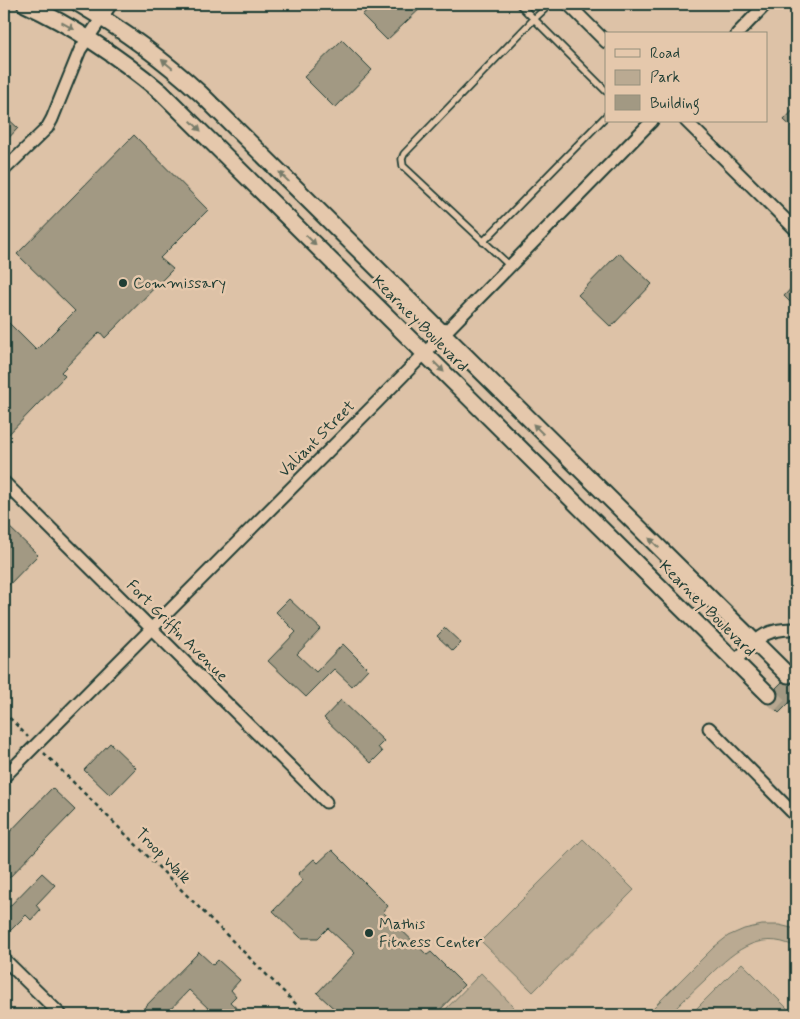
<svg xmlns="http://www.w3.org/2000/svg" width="800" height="1019" font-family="Mynerve,sans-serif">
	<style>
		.green { fill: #baaa92; stroke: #6c7463 }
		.building { fill: #a29983; stroke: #1f3d34 }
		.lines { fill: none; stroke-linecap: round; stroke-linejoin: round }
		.secondary-tunnel { stroke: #b7a790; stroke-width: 15; stroke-dasharray: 15 8; stroke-linecap: butt }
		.lane-casing { stroke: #1f3d34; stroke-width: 9 }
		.street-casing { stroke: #1f3d34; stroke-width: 15 }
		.secondary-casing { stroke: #1f3d34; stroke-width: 19 }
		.path { stroke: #1f3d34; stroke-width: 2.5; stroke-dasharray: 4 4; stroke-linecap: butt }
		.lane { stroke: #e5c8ac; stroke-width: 5.5 }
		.street { stroke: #e5c8ac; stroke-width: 11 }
		.secondary { stroke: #e5c8ac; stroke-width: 15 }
		.oneway { fill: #787c6a }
		.poi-dot { fill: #1f3d34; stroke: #e5c8ac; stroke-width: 2 }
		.labels { text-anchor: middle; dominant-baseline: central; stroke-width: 5; stroke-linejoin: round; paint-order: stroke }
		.poi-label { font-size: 16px; fill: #1f3d34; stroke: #e5c8ac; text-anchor: start }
		.street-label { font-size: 16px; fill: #1f3d34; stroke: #e5c8ac }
	</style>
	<rect width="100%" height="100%" fill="#ddc2a7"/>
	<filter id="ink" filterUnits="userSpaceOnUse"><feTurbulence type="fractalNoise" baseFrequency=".02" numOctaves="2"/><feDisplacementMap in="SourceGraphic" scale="10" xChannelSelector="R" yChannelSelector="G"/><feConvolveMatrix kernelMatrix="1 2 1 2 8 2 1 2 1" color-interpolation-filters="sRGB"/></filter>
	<g filter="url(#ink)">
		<g class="green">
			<polygon points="583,839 634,890 533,992 481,941"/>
			<path d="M762,925H779L796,929V947C757,928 731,954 705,980C693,991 681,1003 669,1015H646L714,947L728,936L744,929Z"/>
			<polygon points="742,963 794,1015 690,1015"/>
			<polygon points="481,973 513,1006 505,1015 440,1015"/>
		</g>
		<g class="building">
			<polygon points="374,4 425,4 387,40 362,15"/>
			<polygon points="342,40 372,70 335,108 304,77"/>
			<polygon points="796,107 796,131 784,120"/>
			<polygon points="4,115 18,128 4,143"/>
			<polygon points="134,135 208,210 160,258 173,269 105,338 100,332 61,372 65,376 4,439 4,318 36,350 75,311 17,254"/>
			<polygon points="619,253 652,284 611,327 578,295"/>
			<polygon points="796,283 796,308 784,296"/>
			<polygon points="4,522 38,555 4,590"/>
			<polygon points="289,599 321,629 297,654 316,672 343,644 368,669 352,686 334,669 306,697 268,661 296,632 276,612"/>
			<polygon points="445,628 461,643 453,651 437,636"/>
			<polygon points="796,679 796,696 779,713 770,704 775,702 778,698 778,693 776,688 782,682 790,684"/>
			<polygon points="341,700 384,741 378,747 382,752 371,763 324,718"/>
			<polygon points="110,743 136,768 110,795 84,770"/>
			<polygon points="52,788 75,810 4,883 4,838"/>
			<polygon points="332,850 388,906 383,912 427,955 431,952 464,985 435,1015 341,1015 317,993 355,953 328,928 318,938 301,938 273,911 303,880 298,874 314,859 318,863"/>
			<polygon points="42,873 55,885 36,905 40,910 31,920 26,915 4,937 4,912"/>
			<polygon points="199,952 213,965 218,960 240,980 231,990 236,996 230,1002 244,1015 205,1015 210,1010 189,990 165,1015 137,1015"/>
		</g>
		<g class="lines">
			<polyline class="secondary-tunnel" points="769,695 784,709"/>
			<defs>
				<g id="lane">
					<polyline points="519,4 534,19 550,4"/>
					<polyline points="483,242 606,116"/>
					<polyline points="510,266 403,166 402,159 404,154 534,19 606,91"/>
				</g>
				<g id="street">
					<polyline points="568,4 606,42"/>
					<polyline points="737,34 766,4"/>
					<polyline points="686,121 796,230"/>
					<polyline points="4,170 47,128 52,119 80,50 111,4"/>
					<polyline points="4,482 326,802"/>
					<path d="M735,661C757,640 763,628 796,629"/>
					<polyline points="709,728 796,816"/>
					<polyline points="4,777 377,402 652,121"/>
					<polyline points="4,959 61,1015"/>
				</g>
				<g id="secondary">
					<path d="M25,4C75,27 119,57 161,92L769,695"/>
					<path d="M79,4C123,30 163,59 201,94L788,675"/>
				</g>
			</defs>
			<use href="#lane" class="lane-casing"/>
			<use href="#street" class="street-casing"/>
			<use href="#secondary" class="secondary-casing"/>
			<g class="path">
				<polyline points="4,712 28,737"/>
				<polyline points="44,753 307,1015"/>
			</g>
			<use href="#lane" class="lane"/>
			<use href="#street" class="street"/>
			<use href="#secondary" class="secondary"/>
		</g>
		<defs><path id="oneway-solid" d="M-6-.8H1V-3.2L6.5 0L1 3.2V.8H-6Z" transform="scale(1.25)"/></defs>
		<g class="oneway">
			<use href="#oneway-solid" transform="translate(68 26) rotate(29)"/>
			<use href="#oneway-solid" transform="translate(167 64) rotate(-140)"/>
			<use href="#oneway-solid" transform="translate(196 126) rotate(45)"/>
			<use href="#oneway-solid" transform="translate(284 177) rotate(-135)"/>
			<use href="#oneway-solid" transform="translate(311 240) rotate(45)"/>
			<use href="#oneway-solid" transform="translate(439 367) rotate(45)"/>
			<use href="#oneway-solid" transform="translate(538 429) rotate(-135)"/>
			<use href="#oneway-solid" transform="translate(654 543) rotate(-135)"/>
		</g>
	</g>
	<g class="poi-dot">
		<circle cx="123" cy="283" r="5"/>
		<circle cx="369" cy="933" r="5"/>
	</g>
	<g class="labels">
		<g class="poi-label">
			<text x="133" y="283">Commissary</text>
			<text x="379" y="924">Mathis<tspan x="379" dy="18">Fitness Center</tspan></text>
		</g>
		<g class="street-label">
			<text transform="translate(420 324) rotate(45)">Kearney Boulevard</text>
			<text transform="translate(317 439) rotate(-45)">Valiant Street</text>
			<text transform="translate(707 609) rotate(45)">Kearney Boulevard</text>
			<text transform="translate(177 631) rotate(45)">Fort Griffin Avenue</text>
			<text transform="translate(163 856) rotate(45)">Troop Walk</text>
		</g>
	</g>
	<rect width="800" height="1019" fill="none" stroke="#e5c8ac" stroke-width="20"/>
	<rect x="10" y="10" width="780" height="999" fill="none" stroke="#1f3d34" stroke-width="2" filter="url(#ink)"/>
	<rect x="605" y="32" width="162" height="90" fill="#e5c8ac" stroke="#96907c"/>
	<rect x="615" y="49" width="25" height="8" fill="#e5c8ac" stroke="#96907c"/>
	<text x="650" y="58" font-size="15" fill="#1f3d34">Road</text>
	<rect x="615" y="70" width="25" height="15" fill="#baaa92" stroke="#96907c"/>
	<text x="650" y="82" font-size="15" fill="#1f3d34">Park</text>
	<rect x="615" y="95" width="25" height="15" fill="#a29983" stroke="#96907c"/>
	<text x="650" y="108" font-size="15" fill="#1f3d34">Building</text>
</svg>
